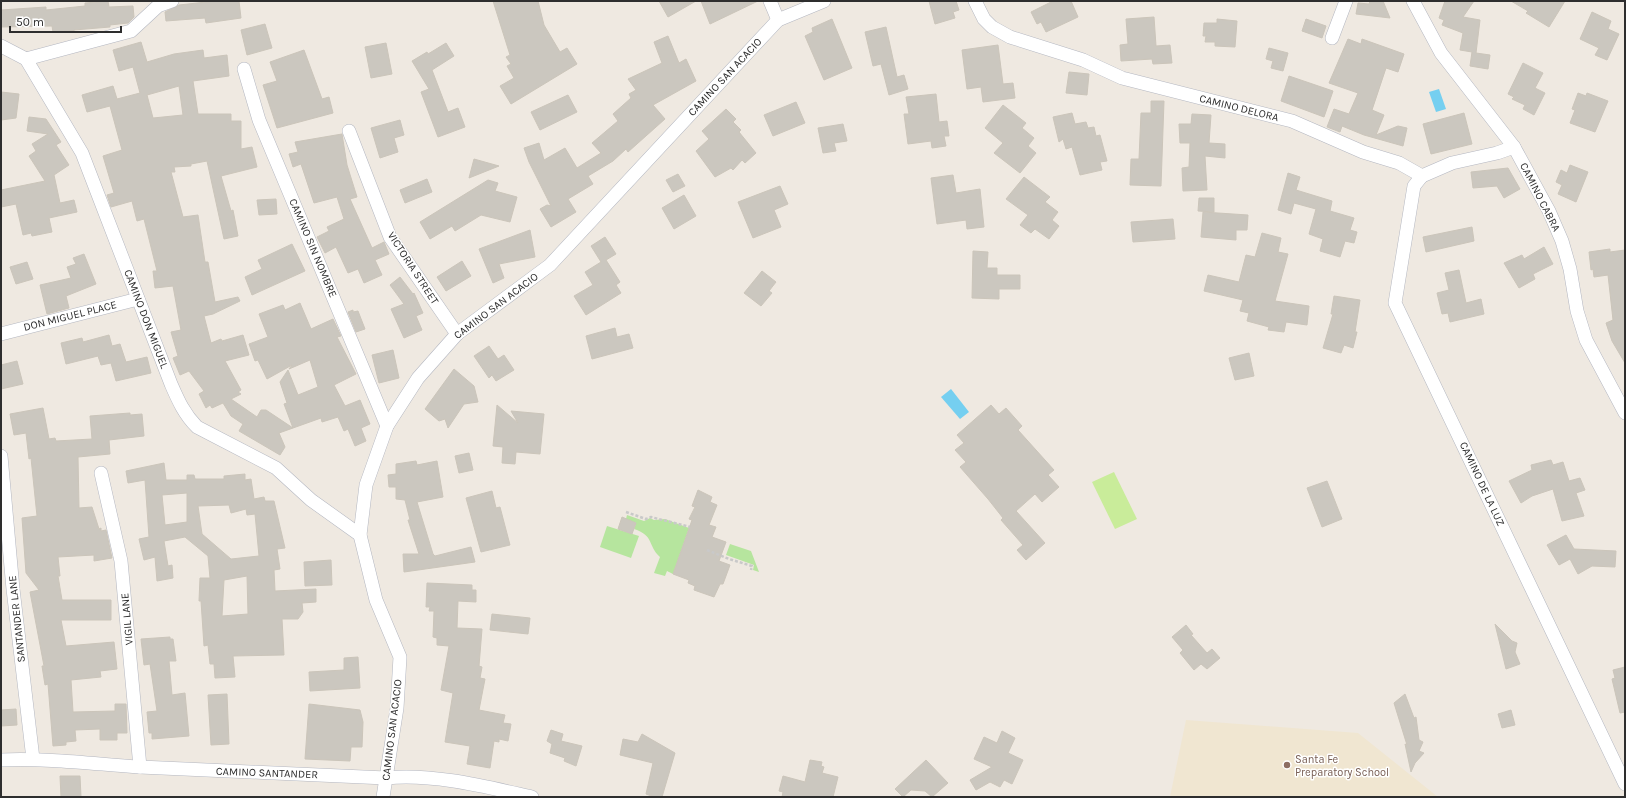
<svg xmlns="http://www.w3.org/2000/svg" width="1626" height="798" font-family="Karla,sans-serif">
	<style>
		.education { fill: #f0e6d1 }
		.green { fill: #b6e59e }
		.pitch { fill: #c9ec9a }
		.water { fill: #75cff0 }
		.building { fill: #cbc7bf; stroke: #cbc5ba; fill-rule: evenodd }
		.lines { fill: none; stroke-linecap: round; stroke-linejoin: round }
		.minor-casing { stroke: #b4b7c1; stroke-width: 14 }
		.path { stroke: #c9c9c9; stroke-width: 2.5; stroke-dasharray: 3 2; stroke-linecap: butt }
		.minor { stroke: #fff; stroke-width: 13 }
		.education-dot { fill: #8d6e63; stroke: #fff; stroke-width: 1.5 }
		.labels { text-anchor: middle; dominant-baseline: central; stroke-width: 3; stroke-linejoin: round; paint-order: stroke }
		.street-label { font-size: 11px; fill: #2e2e2e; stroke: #fff }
		.education-label { font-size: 11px; fill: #785e54; stroke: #fff; text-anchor: start }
	</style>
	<rect width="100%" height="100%" fill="#efe9e1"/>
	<polygon class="education" points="1186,720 1358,733 1438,797 1170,797"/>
	<g class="green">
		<path d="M627,515L644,521L650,518L654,520L665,519L689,528L673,574L667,571L665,576L654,573L660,557C647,545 655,536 634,529L636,523L626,519Z"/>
		<polygon points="607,526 639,536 631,558 600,547"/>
		<polygon points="730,544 751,551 759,572 753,570 754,565 726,555"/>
	</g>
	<polygon class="pitch" points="1114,472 1137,519 1115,529 1092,482"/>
	<g class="water">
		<polygon points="1439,89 1446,109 1436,112 1429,92"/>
		<polygon points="951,389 969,412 960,419 941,397"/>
	</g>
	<g class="building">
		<polygon points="108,1 109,7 133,6 134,17 128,23 110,25 110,27 74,30 74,31 53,32 52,26 1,27 1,10 46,7 46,10 85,6 85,3"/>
		<polygon points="215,1 239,1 241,18 206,23 205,18 166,21 165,12 179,5"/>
		<polygon points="493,1 538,1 544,25 560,52 567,48 577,64 511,104 500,86 514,78 507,66 511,64 506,57 510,55"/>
		<polygon points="659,1 696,1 668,17"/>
		<polygon points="701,1 758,1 710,24"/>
		<polygon points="929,1 956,1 959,10 953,12 955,18 935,24"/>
		<polygon points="1053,1 1071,1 1078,17 1046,32 1041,22 1037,24 1031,12"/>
		<polygon points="1370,1 1383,1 1390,18 1356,14 1358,3 1369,4"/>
		<polygon points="1445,1 1474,1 1463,17 1480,20 1476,53 1490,55 1488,69 1470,66 1472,52 1460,50 1463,33 1442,25 1444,20 1439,18"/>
		<polygon points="1511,1 1565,1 1549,27 1526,13 1528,11"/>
		<polygon points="1592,12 1611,21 1608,29 1619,34 1607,60 1595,55 1599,48 1580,39"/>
		<polygon points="1154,17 1156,46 1170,45 1172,63 1153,64 1152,59 1121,61 1120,45 1128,44 1126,19"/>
		<polygon points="832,19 852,68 824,80 805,36 813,32 812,28"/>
		<polygon points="1217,19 1237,21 1235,47 1215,46 1215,42 1205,42 1206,36 1203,36 1204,23 1217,23"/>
		<polygon points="1306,19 1326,26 1322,38 1302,31"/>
		<polygon points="265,24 272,48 247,55 241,30"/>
		<polygon points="886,27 897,77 904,75 908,89 889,95 881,64 873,66 865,32"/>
		<polygon points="668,36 679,63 686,59 696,81 653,105 665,119 628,152 626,149 613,161 588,176 593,184 568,199 576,212 551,227 540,209 547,205 551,206 529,162 524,148 539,143 544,160 565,148 577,168 601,153 592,143 618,121 613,114 631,98 629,94 636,90 628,79 662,63 654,42"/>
		<polygon points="1348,39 1361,44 1362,39 1404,54 1398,72 1386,68 1372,110 1384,115 1376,135 1398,126 1407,128 1403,146 1364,135 1342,126 1340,132 1327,127 1334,109 1349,114 1358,93 1329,83"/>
		<path d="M141,42L147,62L174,54L203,50L204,58L227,55L229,76L193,81L198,114H231V121H241V149L252,147L257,167L221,176L231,211L233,210L238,236L224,239L207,161L191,164V166L174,167L175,172H171L183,217L198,215L205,262H208L215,302L238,297L240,301L213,314L204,316L211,343L221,339L222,341L243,335L249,355L225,361L241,390L238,392L241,394L231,399L257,417L261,410H266L293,428L284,404L287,403L280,382L288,370L298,395L318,387L310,360L289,369L292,365L267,379L258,360L255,361L249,344L268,337L259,314L283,305L285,310L300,303L311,329L333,319L341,336L337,337L356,374L334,385L345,406L360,400L370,424L361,428L366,441L355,446L348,429L344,431L338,417L322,422L321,418L279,433L285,447L280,455L239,431L243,424L231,416L223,403L212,408L210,405L206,408L199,394L204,391L189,371L180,375L173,358L178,356L171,332L181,330L173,286L155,288L153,271H157L144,219L137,221L132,201L111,207L107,195L114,193L103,156L122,150L110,106L87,112L82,95L113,86L117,99L140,93L133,67L119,71L113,50ZM179,86L183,115L153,118L147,95Z"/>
		<polygon points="386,43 392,74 371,78 365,47"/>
		<polygon points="446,43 454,56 432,70 448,112 458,108 465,127 438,137 421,92 429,89 412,61 427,52 428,54"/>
		<polygon points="998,45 1003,84 1013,83 1015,98 983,102 981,87 967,89 962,50"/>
		<polygon points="1269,48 1288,53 1283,71 1271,68 1273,61 1266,59"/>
		<polygon points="304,50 322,99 329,97 333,113 277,128 263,85 277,81 270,62"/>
		<polygon points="1523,63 1543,73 1535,88 1545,93 1534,115 1523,109 1525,105 1512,99 1514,97 1508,94"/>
		<polygon points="1069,72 1089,74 1087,95 1066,93"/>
		<polygon points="1289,76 1333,91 1324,117 1281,101"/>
		<polygon points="1,92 19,94 16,118 1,120"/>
		<polygon points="1578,93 1586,96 1587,93 1608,101 1595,132 1570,123 1575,110 1572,109"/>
		<polygon points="936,94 939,122 947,121 949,136 944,136 946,146 932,148 931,141 908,144 904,114 909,114 906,97"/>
		<polygon points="568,95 577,112 540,130 531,112"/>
		<polygon points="1151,101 1164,101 1161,186 1130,185 1131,159 1139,159 1141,113 1151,113"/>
		<polygon points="796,102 805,123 773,136 764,115"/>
		<polygon points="1003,105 1026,123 1022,128 1034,138 1028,146 1036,153 1020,173 994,153 1003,143 985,128"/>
		<polygon points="726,109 736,119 733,122 741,130 739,132 756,153 745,163 742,160 733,170 731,168 715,177 696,151 709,139 702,131"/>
		<polygon points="1072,113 1075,124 1086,122 1088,128 1094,127 1096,136 1100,135 1107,161 1100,162 1102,170 1080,175 1072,147 1066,149 1063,139 1059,142 1053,117"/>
		<polygon points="1464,113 1472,144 1431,154 1423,124"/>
		<polygon points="1192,114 1211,115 1209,143 1225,144 1225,158 1205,156 1207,190 1183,191 1182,168 1189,167 1190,143 1180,143 1179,124 1191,124"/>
		<polygon points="29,117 46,119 61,142 56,145 69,165 54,175 60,203 74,200 77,212 49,218 52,232 32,236 31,233 23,235 16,204 1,207 1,190 45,181 29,156 36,151 32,144 48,134 27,131"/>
		<polygon points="400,120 404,135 394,138 398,152 380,158 371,128"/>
		<polygon points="843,124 847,141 834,143 836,151 823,153 818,128"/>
		<polygon points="342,134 347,165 357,197 350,199 372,248 384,242 389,254 375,260 382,275 364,283 358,269 348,273 336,247 325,253 317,237 329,231 327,227 344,219 337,197 314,203 301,164 293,167 289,154 298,152 295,142"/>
		<polygon points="474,159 499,166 469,178"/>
		<polygon points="1570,165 1588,172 1576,202 1558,194 1562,185 1556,182 1561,170 1567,173"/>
		<polygon points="1508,168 1520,189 1504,198 1497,186 1473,188 1471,172"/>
		<polygon points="1288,173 1300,177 1296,190 1332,201 1330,211 1354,218 1350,230 1357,232 1354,243 1345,241 1340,257 1320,251 1323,239 1309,234 1316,209 1294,203 1291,214 1278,210"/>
		<polygon points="678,174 685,186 673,192 666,180"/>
		<polygon points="953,175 956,193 980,189 984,227 967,229 966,220 937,224 931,178"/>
		<polygon points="1024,177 1050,197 1045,202 1058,212 1052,220 1059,226 1049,239 1035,229 1031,233 1020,225 1028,215 1006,199"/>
		<polygon points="427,179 432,192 405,203 400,190"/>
		<polygon points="488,180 498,183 495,191 517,197 510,222 481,215 455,231 452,226 430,239 420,222"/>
		<polygon points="780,186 788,204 774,210 781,227 753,238 738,202"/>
		<polygon points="684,195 696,216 674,229 662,208"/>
		<polygon points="1199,198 1214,198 1214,212 1198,211"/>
		<polygon points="276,199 277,214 259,215 257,200"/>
		<polygon points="1203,212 1248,215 1247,230 1236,230 1236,240 1201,237"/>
		<polygon points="1173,219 1175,239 1133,242 1131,222"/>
		<polygon points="1472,227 1474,241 1426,252 1423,237"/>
		<polygon points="530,230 535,257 499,264 504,278 493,283 479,249"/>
		<polygon points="1262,233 1281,238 1278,252 1288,254 1275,301 1309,306 1307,325 1286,322 1284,332 1268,330 1269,327 1247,321 1249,313 1240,311 1243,300 1204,291 1208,275 1239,282 1246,255 1255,257"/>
		<polygon points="605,237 616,254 606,260 620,282 616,285 621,293 586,315 574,296 593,285 585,272 601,262 591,246"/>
		<polygon points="292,244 305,271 252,295 245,277 262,269 258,260"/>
		<polygon points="1544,247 1553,264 1533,274 1535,279 1519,288 1504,263 1522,255 1524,259"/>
		<polygon points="1610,249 1610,252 1625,250 1625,363 1612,341 1606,323 1613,320 1608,275 1594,277 1593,269 1591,270 1589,252"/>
		<polygon points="973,251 988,252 987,268 997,268 997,275 1020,275 1020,289 999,289 999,299 972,298"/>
		<polygon points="84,254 96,284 66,296 69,308 47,314 40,285 71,278 67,267 76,264 73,258"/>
		<polygon points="462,261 471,276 446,291 437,277"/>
		<polygon points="27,262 33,279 16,284 10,267"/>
		<polygon points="1459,270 1466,303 1481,299 1484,314 1450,322 1448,313 1442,314 1437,293 1449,290 1445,273"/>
		<polygon points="762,271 776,282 769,291 772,293 761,306 744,293"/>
		<polygon points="400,277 413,294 414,293 423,313 416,316 422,330 404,338 391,309 404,304 390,285"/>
		<polygon points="1334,296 1360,300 1355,332 1357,332 1353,348 1344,345 1341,353 1323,348 1333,314 1331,314"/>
		<polygon points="353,310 353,312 358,311 365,329 356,332 348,312"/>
		<polygon points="615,328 617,337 629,334 633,348 592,359 586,336"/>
		<polygon points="109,335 112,346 120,344 126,362 147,357 151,373 116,381 111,363 101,365 98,356 66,364 61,343 82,338 83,342"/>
		<polygon points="489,346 498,359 504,355 514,370 496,381 492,375 489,378 474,356"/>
		<polygon points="393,350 399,378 379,383 372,355"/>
		<polygon points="1249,353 1254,376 1235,380 1229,358"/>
		<polygon points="17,361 23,384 1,389 1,365"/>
		<polygon points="454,369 474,386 478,402 464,404 448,428 445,419 439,421 425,409"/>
		<polygon points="497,405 518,423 511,411 544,414 540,454 516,452 515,464 502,463 503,447 493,446"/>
		<polygon points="991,405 999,414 1006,408 1022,426 1018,430 1054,470 1048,475 1059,487 1042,502 1035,494 1016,511 1045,543 1026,560 1017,550 1023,545 1001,520 1003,518 988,499 960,467 966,462 955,450 964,443 957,435"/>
		<polygon points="43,408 49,439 55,438 56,441 92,439 90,416 130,413 130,415 142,414 144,436 109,440 110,454 78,457 79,508 92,507 99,529 101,528 101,531 106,530 112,558 94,561 94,555 58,557 60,576 58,576 62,600 111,600 111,620 61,620 66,646 114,642 117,669 100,671 101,677 71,680 73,712 115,711 115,704 126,704 127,733 117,733 117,740 100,740 100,729 75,730 76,741 66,742 66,745 53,746 48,684 45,685 42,666 44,666 30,592 39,590 26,573 22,518 37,516 31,458 29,459 26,433 14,435 10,414"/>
		<polygon points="469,453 473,470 459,473 455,456"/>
		<polygon points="1551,460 1553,465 1563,462 1569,481 1580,478 1585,490 1576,493 1584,516 1562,521 1553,489 1532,496 1521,503 1509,481 1532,470 1531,465"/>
		<polygon points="416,461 417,465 437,461 443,497 417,502 433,554 435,556 471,547 475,562 404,572 403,554 419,554 408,520 410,520 405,500 396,499 396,487 389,487 388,475 396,474 396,464"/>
		<path d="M164,463L166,480H187V475H194L195,479H224V476L245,474V480L251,479L254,499L264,497L265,501H274L285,548L277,549L280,569L274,570L275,591L316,589V602L302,603L303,612L298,619H282L284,655L233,656L235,677L215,678L214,664H210L208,645L204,646L201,601H199L200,578H210L208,556L185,537L164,541L168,566L172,565L173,578L157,581L155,557L144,560L139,539L149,537L145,480L128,483L126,471ZM187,493V522L165,525L162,495ZM229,505L231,513L246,509L247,515L255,514L259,556L231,559L202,534L198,506ZM247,576L248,614L222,616L224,580Z"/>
		<polygon points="1327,481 1342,519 1322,527 1307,488"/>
		<polygon points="698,490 712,497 710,502 717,505 709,525 716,527 712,537 726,542 719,561 730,565 723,584 720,584 714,597 694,590 695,586 688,583 689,580 673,574 692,520 689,519 695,507 692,506"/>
		<polygon points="492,491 496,508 500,507 510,545 481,552 466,498"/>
		<polygon points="622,517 636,523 632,534 618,529"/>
		<polygon points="1566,535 1574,549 1616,551 1615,567 1592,566 1578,574 1570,559 1559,565 1547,545"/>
		<polygon points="331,560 332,585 305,586 304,562"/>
		<polygon points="427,583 472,585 472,590 476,590 476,602 458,601 457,628 482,629 479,666 482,667 480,678 485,679 479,710 505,715 503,723 511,724 508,741 499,739 499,742 494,741 490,768 467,764 470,746 445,742 453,693 441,690 449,646 437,645 437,638 433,637 434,611 429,611 430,607 426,607"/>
		<polygon points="492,614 530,618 528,634 490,630"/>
		<polygon points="1495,624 1512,641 1517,643 1515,652 1520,664 1506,669"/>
		<polygon points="1186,625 1193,634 1191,635 1207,653 1212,649 1220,658 1207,669 1201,664 1194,670 1180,653 1183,650 1172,637"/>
		<polygon points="170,637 170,639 173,639 176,661 169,661 172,695 185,693 189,736 152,739 152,733 149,733 147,712 157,711 150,664 144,665 141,639"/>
		<polygon points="358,657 360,688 310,691 309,672 344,670 344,658"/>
		<polygon points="1625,667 1625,712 1620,713 1612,679 1615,678 1613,670"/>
		<polygon points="227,694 229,744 211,745 208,695"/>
		<polygon points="1405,694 1414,718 1416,717 1419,740 1423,742 1419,751 1424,753 1415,763 1411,772 1405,744 1407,745 1394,703"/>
		<polygon points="309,704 360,710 363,722 362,747 351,747 350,761 305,759"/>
		<polygon points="16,709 17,725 1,726 1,710"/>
		<polygon points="1511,710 1515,725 1502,728 1498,714"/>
		<polygon points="551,730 563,734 561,741 582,746 576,766 564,761 565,758 550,753 552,744 547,741"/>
		<polygon points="1002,731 1015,738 1008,753 1023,760 1012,784 1004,780 1000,787 990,782 976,790 970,780 992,767 974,759 984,737 997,743"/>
		<polygon points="642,734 675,753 662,797 654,797 646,794 653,763 620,755 623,739 638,742"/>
		<polygon points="810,760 822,762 821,766 824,767 822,773 838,777 833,797 782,797 783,792 779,791 783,776 805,782"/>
		<polygon points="926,760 948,783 932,797 925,791 911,790 903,797 895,789"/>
		<polygon points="60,776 80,776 81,797 61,797"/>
	</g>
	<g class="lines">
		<defs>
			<g id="minor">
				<polyline points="770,1 778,20"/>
				<polyline points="975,1 984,19 992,27 1010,37 1083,60 1122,78 1292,121 1363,152 1399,163 1422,176 1452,163 1497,153 1514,147"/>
				<polyline points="1413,1 1441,53 1514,147 1549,211 1562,241 1570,269 1577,311 1586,340 1625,413"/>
				<polyline points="1332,38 1346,1"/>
				<path d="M1,46L26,59L82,153L171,384C178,400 184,414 197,427L276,468L311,500L360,535"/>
				<polyline points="26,59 131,31 158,6 172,1"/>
				<polyline points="244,69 259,120 387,426"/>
				<polyline points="349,131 390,237 457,334"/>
				<polyline points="1422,176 1414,186 1395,303 1625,784"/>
				<polyline points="1,334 138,299"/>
				<polyline points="1,456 13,589 33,759"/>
				<polyline points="101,473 121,561 140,767"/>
				<path d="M1,760C48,758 94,764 140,767C222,771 304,774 386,778C432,773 487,787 532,797"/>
				<polyline points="383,797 397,708 400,657 376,600 360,535 366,485 387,426 418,378 457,334 550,265 778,20 824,1"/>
			</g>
		</defs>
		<use href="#minor" class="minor-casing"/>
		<g class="path">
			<polyline points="626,512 646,519 651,517 690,527"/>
			<polyline points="707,550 729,559 752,566 751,570"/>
		</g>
		<use href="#minor" class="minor"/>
	</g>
	<circle class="education-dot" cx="1287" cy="765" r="4"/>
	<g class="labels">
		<g class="street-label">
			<text transform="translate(725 77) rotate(-47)">CAMINO SAN ACACIO</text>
			<text transform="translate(1239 108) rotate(14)">CAMINO DELORA</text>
			<text transform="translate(1540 197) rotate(63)">CAMINO CABRA</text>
			<text transform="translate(313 248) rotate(67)">CAMINO SIN NOMBRE</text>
			<text transform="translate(413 268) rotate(57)">VICTORIA STREET</text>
			<text transform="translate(496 306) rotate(-37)">CAMINO SAN ACACIO</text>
			<text transform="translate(70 316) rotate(-14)">DON MIGUEL PLACE</text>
			<text transform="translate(146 319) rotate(69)">CAMINO DON MIGUEL</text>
			<text transform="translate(1482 484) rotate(65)">CAMINO DE LA LUZ</text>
			<text transform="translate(17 619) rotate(-96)">SANTANDER LANE</text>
			<text transform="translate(127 619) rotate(-95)">VIGIL LANE</text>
			<text transform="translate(392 730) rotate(-83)">CAMINO SAN ACACIO</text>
			<text transform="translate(267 773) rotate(2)">CAMINO SANTANDER</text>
		</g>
		<g class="education-label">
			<text x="1295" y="759">Santa Fe<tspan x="1295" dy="13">Preparatory School</tspan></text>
		</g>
	</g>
	<rect width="1626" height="798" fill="none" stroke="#2e2e2e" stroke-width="4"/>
	<path d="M10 26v6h111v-6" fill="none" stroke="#2e2e2e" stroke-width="2"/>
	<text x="16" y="26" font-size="12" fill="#2e2e2e" stroke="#ffffff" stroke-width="3" paint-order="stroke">50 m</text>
</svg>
